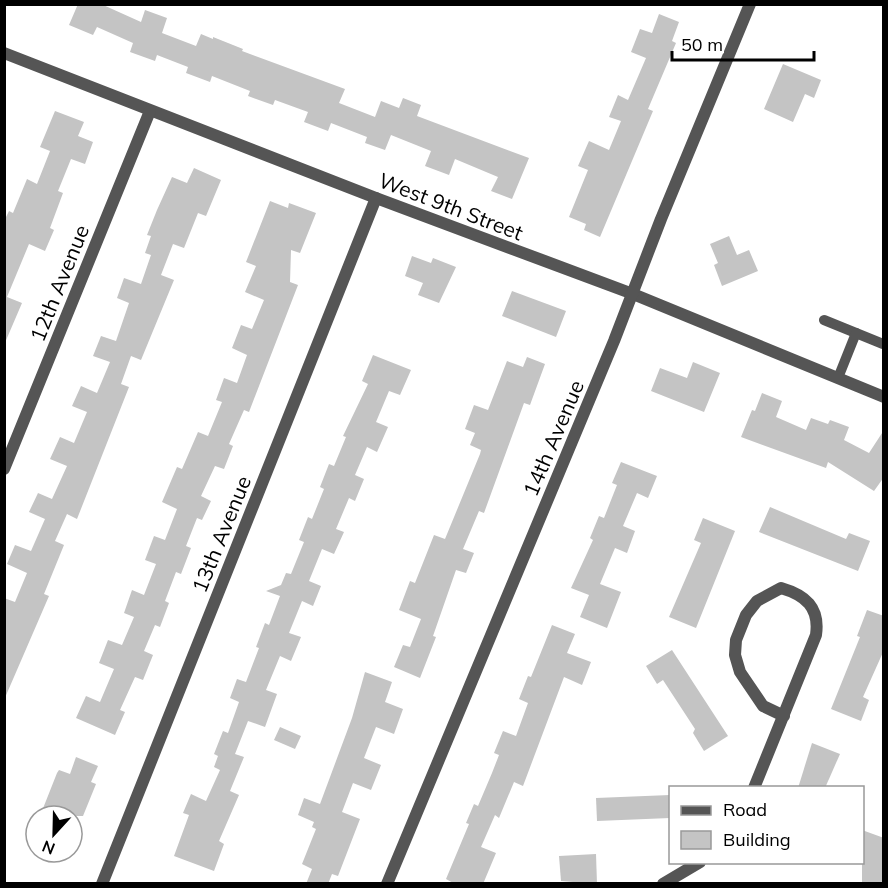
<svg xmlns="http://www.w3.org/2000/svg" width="888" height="888" font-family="Mulish,sans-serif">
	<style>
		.building { fill: #c4c4c4 }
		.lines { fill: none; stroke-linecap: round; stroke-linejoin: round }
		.lane { stroke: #555; stroke-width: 10 }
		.street { stroke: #555; stroke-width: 12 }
		.labels { text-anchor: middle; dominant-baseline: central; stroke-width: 6; stroke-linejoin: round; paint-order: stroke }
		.street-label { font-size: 21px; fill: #000; stroke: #fff }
	</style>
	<rect width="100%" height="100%" fill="#fff"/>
	<g class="building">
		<polygon points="78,4 101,4 141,22 145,10 167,18 162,33 196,46 201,34 213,39 213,37 243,49 242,51 345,89 339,103 375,117 381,101 399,108 403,98 421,105 417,116 529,158 512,199 491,191 498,177 455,159 449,175 425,166 431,151 391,135 385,150 365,143 367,137 331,123 328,131 304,122 308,112 275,100 273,105 248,96 250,91 212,76 210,82 186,73 188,67 157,55 155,61 130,52 133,43 97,27 93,35 69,25"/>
		<polygon points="659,14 679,22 672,41 676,43 648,109 653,111 600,237 584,230 586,224 569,217 588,170 578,166 589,141 609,150 621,121 609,117 618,95 628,100 646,58 631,52 640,29 652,33"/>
		<polygon points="783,64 821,80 814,98 805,94 793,122 764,109"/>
		<polygon points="55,111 84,122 78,136 93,142 85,164 71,159 58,191 63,193 50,228 54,230 45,251 29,244 7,297 22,303 4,345 4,221 9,211 13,213 27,179 37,184 50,151 40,147"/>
		<polygon points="194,168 221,180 206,216 198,213 184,248 173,244 161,275 174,280 141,360 131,356 121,384 129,387 77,519 67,514 55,541 64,545 44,594 49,596 4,700 4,598 15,602 27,573 7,564 15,545 31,551 45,519 29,512 38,493 52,499 67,466 50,459 60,437 74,443 87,412 72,406 81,386 97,393 110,362 93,356 101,336 116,341 129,303 117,298 124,278 141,284 151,255 145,253 151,236 147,235 157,210 172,177 187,183"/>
		<polygon points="270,201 288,208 289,203 316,213 300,253 291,250 290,282 298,285 249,412 244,410 229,444 233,446 224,469 215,466 201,496 211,501 202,520 197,518 186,546 191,548 181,574 176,572 165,601 169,603 160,627 155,625 144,651 153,655 143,680 135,677 120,710 125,712 115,735 76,718 86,696 100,702 114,669 99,663 108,640 122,645 134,617 124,613 132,590 144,595 156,564 145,560 154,536 165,540 177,509 162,502 177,467 182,469 198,432 208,436 222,402 216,400 224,378 237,383 247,355 232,348 241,325 252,329 264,300 245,292 256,266 246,262"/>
		<polygon points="729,236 737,255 749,250 758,271 722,286 714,265 718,263 710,244"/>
		<polygon points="412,256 431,263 433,258 456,267 439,303 418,295 423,283 405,276"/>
		<polygon points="512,291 566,311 556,337 502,316"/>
		<polygon points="373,355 411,370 400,395 389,391 376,422 388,427 377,452 367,447 355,475 364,479 355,501 349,498 336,529 344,532 334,554 322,549 309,581 321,586 313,606 302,601 289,633 301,637 291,661 280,656 266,690 277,694 265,727 248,721 235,754 244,757 230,791 239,795 219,841 224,844 214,871 174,856 189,815 183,813 191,794 206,801 220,770 214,767 218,756 214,754 223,731 228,733 239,702 230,698 237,679 246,682 259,648 256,647 265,623 269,625 280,596 266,591 281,585 286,573 291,574 304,542 299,540 308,517 312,519 324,489 320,487 329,464 334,466 346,437 343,436 368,384 362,381"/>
		<polygon points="527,357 545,364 530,405 524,403 484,513 479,511 463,549 474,553 466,573 456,570 433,636 436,637 420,678 394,667 403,645 410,647 421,619 399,610 410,581 415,583 434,535 445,539 480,454 481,450 470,445 475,433 465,429 474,405 488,410 507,361 523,367"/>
		<polygon points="693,362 720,373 704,412 651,391 660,368 687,378"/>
		<polygon points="762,393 782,401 776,417 806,430 811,418 828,424 830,420 849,427 844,440 869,453 884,430 884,477 874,491 828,462 826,468 741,437 752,410 755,411"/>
		<polygon points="621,462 657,476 648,498 637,493 623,526 635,531 627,553 615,548 600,584 621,592 607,628 580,617 589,595 571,588 593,540 590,538 599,516 604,518 617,485 612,483"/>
		<polygon points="770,507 846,539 849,533 870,541 858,571 759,532"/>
		<polygon points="703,518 735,531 696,628 669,617 701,543 694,540"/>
		<polygon points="867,610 884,616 884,650 863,697 869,700 861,721 831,709 860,637 857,636"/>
		<polygon points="552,625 575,634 567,653 591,662 582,685 564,677 523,786 514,782 499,818 495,815 481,847 496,853 483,884 455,884 446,879 469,824 466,823 474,804 478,806 492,773 499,755 494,753 503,731 516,736 528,703 519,699 528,676 531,677"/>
		<polygon points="672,650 728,736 704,751 693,733 695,729 663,680 657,684 646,666"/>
		<polygon points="365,672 392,682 385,702 403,709 394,734 376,727 364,758 381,765 371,790 353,783 342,812 360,819 338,876 332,874 328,884 306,884 312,869 302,864 316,829 312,827 314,822 298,815 304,798 320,804 352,718"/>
		<polygon points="280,727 301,736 295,749 274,740"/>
		<polygon points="812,743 840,754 825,788 798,788"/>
		<polygon points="76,757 98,766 91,782 96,784 83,816 40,816 57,773 59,770 70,774"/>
		<polygon points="670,795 670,818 597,821 596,798"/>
		<polygon points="862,830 884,838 884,884 862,884"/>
		<polygon points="596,854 597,884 561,881 559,856"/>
	</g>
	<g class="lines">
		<g class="lane">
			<polyline points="824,320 883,344"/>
			<polyline points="838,378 856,333"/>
		</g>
		<g class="street">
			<polyline points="4,53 376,198 633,294 884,397"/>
			<polyline points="4,469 150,111"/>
			<path d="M754,788L816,635C820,607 805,595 781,588L757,601L746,615L736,640L735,655L740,672L763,706L784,716"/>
			<polyline points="102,884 376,198"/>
			<polyline points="387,884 614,341 661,219 750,4"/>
			<polyline points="663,884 700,862"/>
		</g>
	</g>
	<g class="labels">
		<g class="street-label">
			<text transform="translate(451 206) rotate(21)">West 9th Street</text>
			<text transform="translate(59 283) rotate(-68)">12th Avenue</text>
			<text transform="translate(553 438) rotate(-67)">14th Avenue</text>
			<text transform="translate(221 534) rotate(-68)">13th Avenue</text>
		</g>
	</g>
	<rect width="888" height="888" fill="none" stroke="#000000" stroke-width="12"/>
	<rect x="669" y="786" width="195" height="78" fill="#ffffff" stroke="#999999" stroke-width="1.5"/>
	<rect x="681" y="806" width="30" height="9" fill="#555555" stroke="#999999" stroke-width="1.5"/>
	<text x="723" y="816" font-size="18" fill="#000000">Road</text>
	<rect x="681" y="831" width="30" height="18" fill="#c4c4c4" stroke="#999999" stroke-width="1.5"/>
	<text x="723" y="846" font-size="18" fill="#000000">Building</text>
	<g transform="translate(54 834) rotate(202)"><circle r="28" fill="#ffffff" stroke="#999999" stroke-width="1.5"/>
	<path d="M0-4.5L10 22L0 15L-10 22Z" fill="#000000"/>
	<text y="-9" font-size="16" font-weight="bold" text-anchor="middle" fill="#000000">N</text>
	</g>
	<path d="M672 51v9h142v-9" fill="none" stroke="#000000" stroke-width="3"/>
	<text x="681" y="51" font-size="18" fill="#000000" stroke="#ffffff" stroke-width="4.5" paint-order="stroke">50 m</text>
</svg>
